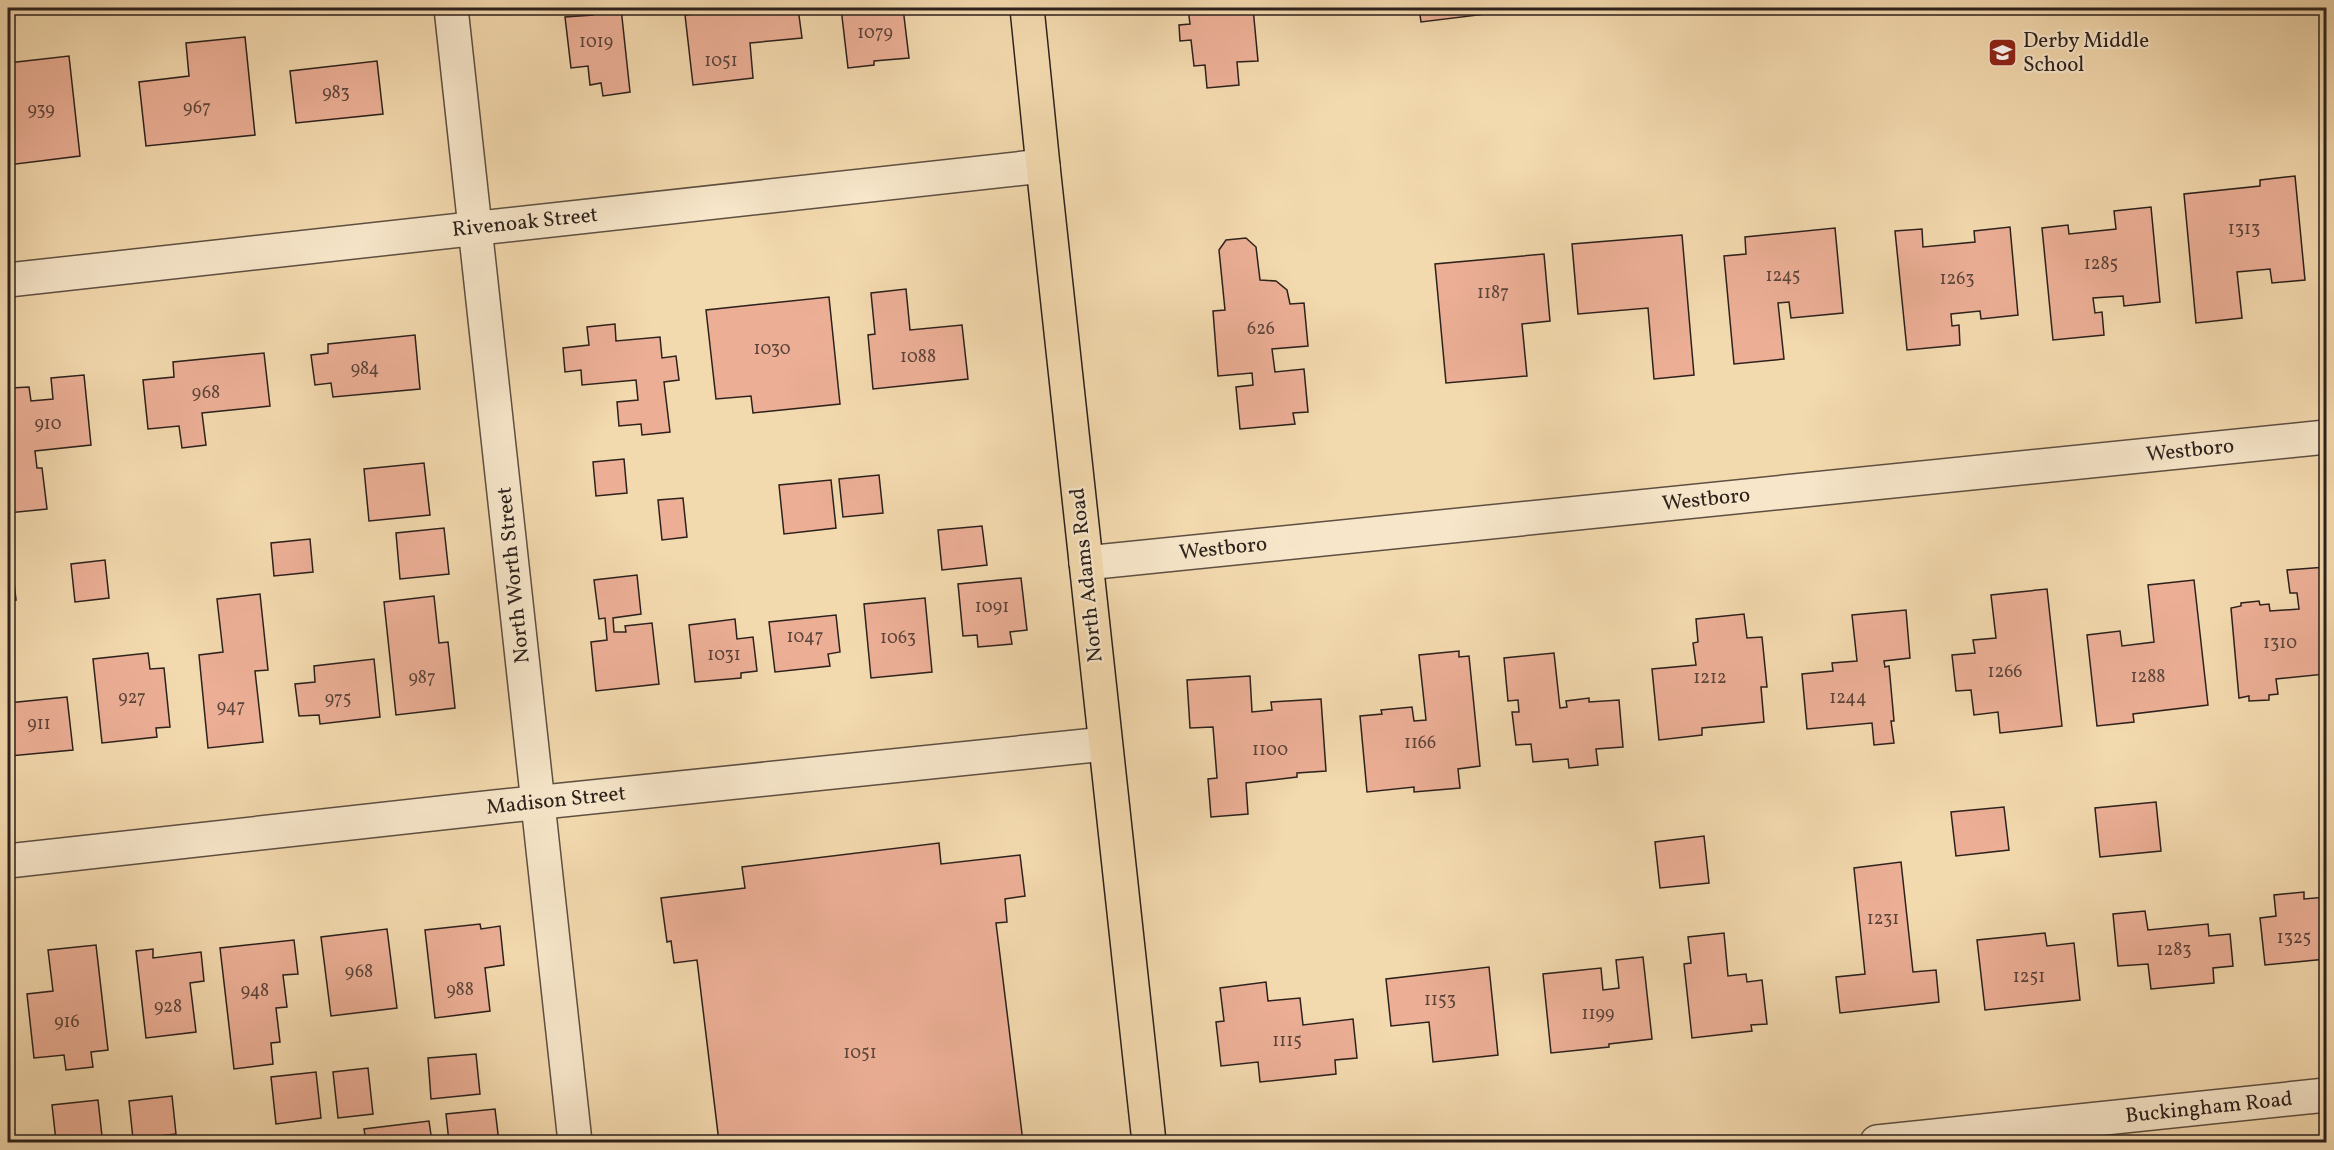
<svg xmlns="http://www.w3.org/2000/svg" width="2334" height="1150" font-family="Vollkorn,serif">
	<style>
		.building { fill: #ecaf96; stroke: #2c211c; stroke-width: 1.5 }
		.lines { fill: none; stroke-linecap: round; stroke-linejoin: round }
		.minor-casing { stroke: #5e4f40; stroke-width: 36 }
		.major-casing { stroke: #2c211c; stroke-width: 36 }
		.minor { stroke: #f7e6ca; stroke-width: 33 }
		.major { stroke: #f3d9ae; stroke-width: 33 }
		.labels { text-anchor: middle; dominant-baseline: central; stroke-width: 4.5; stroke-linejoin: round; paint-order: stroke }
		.number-label { font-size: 18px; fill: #5c443a }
		.poi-label { font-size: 21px; fill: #2c211c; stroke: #f7e6ca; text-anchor: start }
		.street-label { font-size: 21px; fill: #2c211c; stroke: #f7e6ca }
	</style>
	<rect width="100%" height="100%" fill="#f3d9ae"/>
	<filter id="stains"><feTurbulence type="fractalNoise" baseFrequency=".00333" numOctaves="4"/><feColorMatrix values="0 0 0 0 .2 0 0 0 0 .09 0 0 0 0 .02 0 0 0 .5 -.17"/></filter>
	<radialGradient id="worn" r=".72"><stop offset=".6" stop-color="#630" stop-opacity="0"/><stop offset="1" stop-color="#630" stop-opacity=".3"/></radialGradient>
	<g class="building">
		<polygon points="592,8 621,8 630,92 603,96 601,83 590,85 588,66 571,68 565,17 593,15"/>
		<polygon points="738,8 798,8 802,38 750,43 753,78 693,85 685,15 738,9"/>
		<polygon points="841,8 903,8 909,58 874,61 874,65 848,68"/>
		<polygon points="1188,8 1253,8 1258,61 1237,62 1239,85 1207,88 1205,65 1194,66 1191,40 1180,41 1179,25 1190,24"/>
		<polygon points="1419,8 1518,8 1519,10 1421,22"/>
		<polygon points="245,37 255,135 146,146 139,82 189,76 186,43"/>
		<polygon points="69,56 80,156 8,165 8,63"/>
		<polygon points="377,61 383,114 296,123 290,71"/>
		<polygon points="2295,176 2305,280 2272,283 2270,269 2237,272 2242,318 2196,323 2184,194 2260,186 2260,180"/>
		<polygon points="2151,207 2160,302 2124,306 2123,296 2093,298 2095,313 2102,312 2104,335 2053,340 2042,228 2068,225 2069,234 2116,229 2114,211"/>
		<polygon points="2010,227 2018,315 1981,319 1980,311 1951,314 1952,326 1959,325 1960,345 1907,350 1895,231 1922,229 1923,247 1975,242 1974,231"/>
		<polygon points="1835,228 1843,313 1791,318 1789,302 1778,303 1784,359 1734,364 1724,256 1746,254 1745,237"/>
		<polygon points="1682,235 1694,375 1654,379 1648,308 1578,314 1572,244"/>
		<polygon points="1246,238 1256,247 1260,280 1276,281 1287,290 1290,304 1304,303 1308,346 1272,349 1275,372 1304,369 1308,412 1293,413 1295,424 1240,429 1236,387 1253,385 1252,373 1218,376 1213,311 1225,310 1219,250 1226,240"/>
		<polygon points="1544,254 1550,321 1522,324 1527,376 1446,383 1435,264"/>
		<polygon points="906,289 910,330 962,325 968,379 873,389 868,335 875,334 871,293"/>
		<polygon points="829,297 840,404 753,413 751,396 716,399 706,310"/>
		<polygon points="615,324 616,341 660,337 662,358 676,356 679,380 664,382 670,432 642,435 641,424 619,426 617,402 638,400 636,380 582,385 581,370 565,372 563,348 589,345 587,327"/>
		<polygon points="415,335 420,389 333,397 331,383 315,385 311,355 328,353 328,344"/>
		<polygon points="264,353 270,406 202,413 206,445 182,448 179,426 148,429 143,380 174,377 173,362"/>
		<polygon points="84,375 91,445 35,451 37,468 42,468 47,509 8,513 8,404 13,403 11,388 29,387 31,401 53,399 51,378"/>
		<polygon points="624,459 627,493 596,496 593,462"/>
		<polygon points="424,463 430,515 369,521 364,469"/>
		<polygon points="879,475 883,513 843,517 839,479"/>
		<polygon points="831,480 836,528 784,534 779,485"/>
		<polygon points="683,498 687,537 662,540 658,500"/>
		<polygon points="982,526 987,565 942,570 938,530"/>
		<polygon points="444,528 449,574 400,579 396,533"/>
		<polygon points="310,539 313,572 274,576 271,543"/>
		<polygon points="105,560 109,598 75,602 71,564"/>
		<polygon points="2326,567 2326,679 2325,674 2276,679 2278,694 2269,695 2269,700 2249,701 2249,696 2239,698 2231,608 2241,606 2241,603 2259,601 2260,605 2269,604 2270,611 2299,609 2297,593 2290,593 2287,570"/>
		<polygon points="8,573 13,573 16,600 8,601"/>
		<polygon points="637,575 641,614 613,618 614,632 626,632 625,626 652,623 659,684 596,691 591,642 607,640 605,618 599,619 594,580"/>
		<polygon points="1021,578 1027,630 1010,632 1012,644 978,647 977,635 963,636 958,584"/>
		<polygon points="2194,580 2208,705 2133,714 2134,722 2097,726 2087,635 2120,631 2122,646 2154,642 2148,585"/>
		<polygon points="2047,589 2062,726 2000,733 1998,712 1974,715 1971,690 1956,691 1952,655 1975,653 1973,640 1996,638 1991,595"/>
		<polygon points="260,594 268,670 255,671 263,742 208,748 199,655 223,652 217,599"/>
		<polygon points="434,596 439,643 448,642 455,708 396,715 384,602"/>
		<polygon points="925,598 932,672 871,678 864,604"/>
		<polygon points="1906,610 1910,658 1884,661 1885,667 1889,666 1894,721 1891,721 1894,743 1874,745 1872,723 1807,729 1802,674 1833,671 1832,663 1857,661 1852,615"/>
		<polygon points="1744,614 1747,638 1762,637 1767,687 1761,687 1764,722 1702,728 1702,735 1659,740 1652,669 1696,665 1693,643 1698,642 1696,619"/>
		<polygon points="836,615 840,652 828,654 830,666 775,672 769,622"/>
		<polygon points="735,619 737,639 753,637 757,671 741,673 741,678 695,682 689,625"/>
		<polygon points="1459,651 1459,657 1469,656 1480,766 1458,769 1460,788 1414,792 1414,787 1367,792 1360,716 1382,714 1381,710 1412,707 1414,721 1426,720 1419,655"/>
		<polygon points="148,653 150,669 164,668 170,727 156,728 157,737 102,743 93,659"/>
		<polygon points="1554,653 1560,708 1567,707 1566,701 1589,698 1589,702 1619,700 1623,747 1596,749 1598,765 1569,768 1568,759 1533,762 1531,744 1516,745 1512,712 1519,712 1518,700 1508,701 1504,658"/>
		<polygon points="374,659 380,717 320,724 319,715 299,716 295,684 315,682 314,666"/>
		<polygon points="1250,676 1252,712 1272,710 1271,702 1321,699 1326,771 1297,773 1297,777 1246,783 1248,814 1211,817 1208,779 1217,778 1213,727 1190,728 1187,680"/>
		<polygon points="67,697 73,750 10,756 10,746 8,746 8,703"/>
		<polygon points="2156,802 2161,851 2100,857 2095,808"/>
		<polygon points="2004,807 2009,850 1956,856 1951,812"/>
		<polygon points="1704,836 1709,883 1660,888 1655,842"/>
		<polygon points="939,843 941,864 1020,855 1025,896 1005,899 1007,922 996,923 1023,1142 719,1142 697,960 674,963 671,941 667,942 661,898 745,888 742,867"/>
		<polygon points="1901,862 1913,972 1936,970 1939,1002 1840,1013 1836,977 1865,974 1854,868"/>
		<polygon points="2304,892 2304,899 2326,897 2326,959 2265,965 2260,918 2276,916 2274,895"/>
		<polygon points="2145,911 2148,930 2208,924 2209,936 2230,934 2233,966 2213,968 2214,983 2151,989 2148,964 2118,966 2113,914"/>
		<polygon points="480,924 481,929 500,926 504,965 485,968 490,1011 435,1018 425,930"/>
		<polygon points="387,929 397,1008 331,1016 321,937"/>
		<polygon points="1724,933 1728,976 1746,974 1747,982 1762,980 1767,1024 1751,1025 1752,1031 1692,1038 1684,964 1691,963 1688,937"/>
		<polygon points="2045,933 2047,946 2074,943 2080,1000 1985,1010 1977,940"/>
		<polygon points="294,940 298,974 283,975 287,1007 276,1008 280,1042 271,1043 273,1064 234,1069 220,948"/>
		<polygon points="96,945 108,1050 91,1052 93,1067 66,1070 64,1055 34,1058 27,994 53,991 48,950"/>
		<polygon points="153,949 153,958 201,952 204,981 190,983 196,1032 146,1038 136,951"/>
		<polygon points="1643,957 1652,1039 1609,1044 1609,1047 1551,1053 1543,974 1601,968 1603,990 1619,988 1616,960"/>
		<polygon points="1489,967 1498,1055 1433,1062 1429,1022 1391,1026 1386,979"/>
		<polygon points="1266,982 1268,1001 1300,998 1303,1025 1353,1019 1357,1058 1335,1060 1336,1074 1260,1082 1258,1062 1221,1066 1216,1022 1224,1021 1220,988"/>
		<polygon points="476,1054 480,1094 431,1099 428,1058"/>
		<polygon points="368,1068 373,1114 338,1118 333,1072"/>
		<polygon points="316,1072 321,1118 276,1124 271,1077"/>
		<polygon points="172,1096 176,1134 133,1139 129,1101"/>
		<polygon points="98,1100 102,1136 56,1141 52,1105"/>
		<polygon points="495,1109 499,1142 449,1142 446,1114"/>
		<polygon points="429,1121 432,1142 366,1142 364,1129"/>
	</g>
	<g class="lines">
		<defs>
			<g id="minor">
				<polyline points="451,8 575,1142"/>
				<polyline points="8,280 1043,166"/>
				<polyline points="1086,563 2326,437"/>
				<polyline points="8,861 495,807 1105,744"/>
				<polyline points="1877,1142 2326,1095"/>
			</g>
			<polyline id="major" points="1027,8 1043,166 1149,1142"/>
		</defs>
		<use href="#minor" class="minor-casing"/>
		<use href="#major" class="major-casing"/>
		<use href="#minor" class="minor"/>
		<use href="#major" class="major"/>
	</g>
	<defs>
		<symbol id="school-square" viewBox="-11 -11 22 22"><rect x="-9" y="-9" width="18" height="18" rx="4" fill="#8f2418" stroke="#f7e6ca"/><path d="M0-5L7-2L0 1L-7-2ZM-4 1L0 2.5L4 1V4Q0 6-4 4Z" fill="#fff"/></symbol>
	</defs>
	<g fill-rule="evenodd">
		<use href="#school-square" x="1986" y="36" width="33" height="33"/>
	</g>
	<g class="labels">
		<g class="number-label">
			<text x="875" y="33">1079</text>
			<text x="596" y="42">1019</text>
			<text x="721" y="61">1051</text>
			<text x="336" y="93">983</text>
			<text x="197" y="108">967</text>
			<text x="41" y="110">939</text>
			<text x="2244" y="229">1313</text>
			<text x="2101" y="264">1285</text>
			<text x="1783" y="276">1245</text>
			<text x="1957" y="279">1263</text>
			<text x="1493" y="293">1187</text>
			<text x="1261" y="329">626</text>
			<text x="772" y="349">1030</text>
			<text x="918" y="357">1088</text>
			<text x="365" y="369">984</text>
			<text x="206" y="393">968</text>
			<text x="48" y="424">910</text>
			<text x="992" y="607">1091</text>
			<text x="805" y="637">1047</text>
			<text x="898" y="638">1063</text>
			<text x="2280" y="643">1310</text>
			<text x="724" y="655">1031</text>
			<text x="2005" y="672">1266</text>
			<text x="2148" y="677">1288</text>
			<text x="422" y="678">987</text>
			<text x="1710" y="678">1212</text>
			<text x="132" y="698">927</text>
			<text x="1848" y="698">1244</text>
			<text x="338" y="699">975</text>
			<text x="231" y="707">947</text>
			<text x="39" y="724">911</text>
			<text x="1420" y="743">1166</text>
			<text x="1270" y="750">1100</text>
			<text x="1883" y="919">1231</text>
			<text x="2294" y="938">1325</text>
			<text x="2174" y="950">1283</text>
			<text x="359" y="972">968</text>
			<text x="2029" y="977">1251</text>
			<text x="460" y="990">988</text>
			<text x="255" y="991">948</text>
			<text x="1440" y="1000">1153</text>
			<text x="168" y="1007">928</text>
			<text x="1598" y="1014">1199</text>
			<text x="67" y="1022">916</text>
			<text x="1287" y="1041">1115</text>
			<text x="860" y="1053">1051</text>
		</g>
		<g class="poi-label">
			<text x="2023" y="41">Derby Middle<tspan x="2023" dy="24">School</tspan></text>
		</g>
		<g class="street-label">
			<text transform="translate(525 223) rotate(-6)">Rivenoak Street</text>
			<text transform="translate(2190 451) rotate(-6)">Westboro</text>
			<text transform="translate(1706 500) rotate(-6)">Westboro</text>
			<text transform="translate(1223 549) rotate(-6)">Westboro</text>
			<text transform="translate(514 575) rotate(-96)">North Worth Street</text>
			<text transform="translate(1087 575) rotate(-96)">North Adams Road</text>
			<text transform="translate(556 801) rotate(-6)">Madison Street</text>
			<text transform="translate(2209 1108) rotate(-6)">Buckingham Road</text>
		</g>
	</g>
	<rect width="2334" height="1150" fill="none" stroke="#f3d9ae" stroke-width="30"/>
	<rect x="9" y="9" width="2316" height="1132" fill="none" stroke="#2c211c" stroke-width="3"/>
	<rect x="15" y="15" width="2304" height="1120" fill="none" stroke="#2c211c" stroke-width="1.5"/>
	<rect width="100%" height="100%" filter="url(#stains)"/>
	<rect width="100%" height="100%" fill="url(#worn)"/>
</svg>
